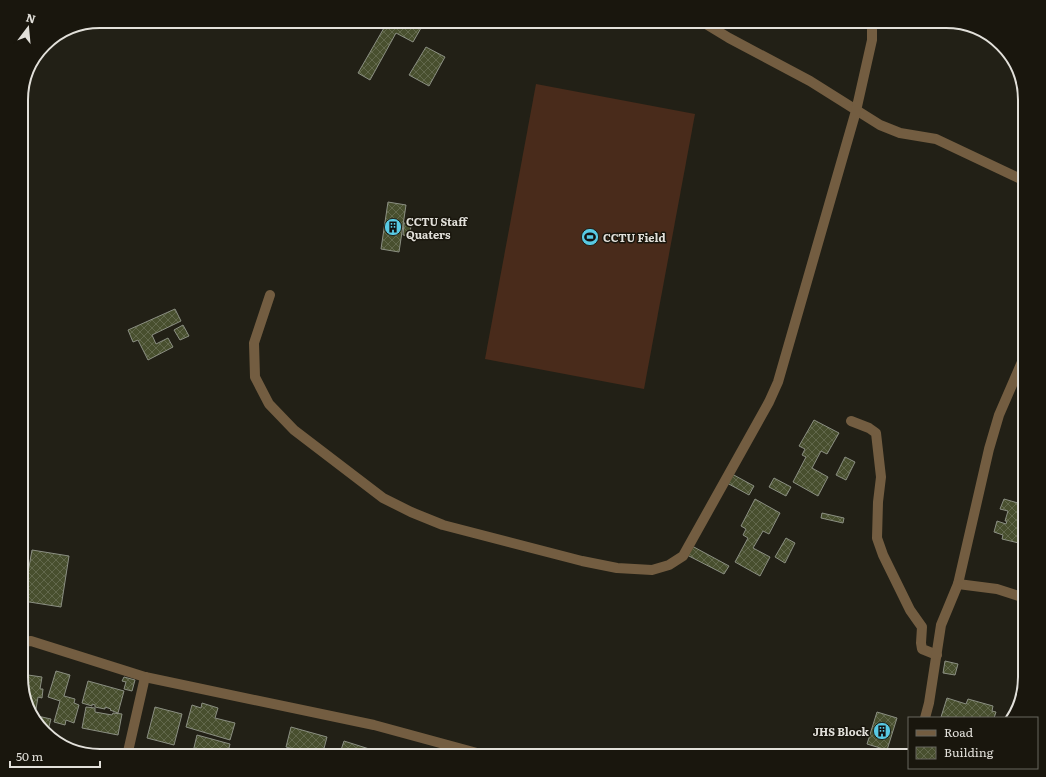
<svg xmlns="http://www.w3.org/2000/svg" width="1046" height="777" font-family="Literata,serif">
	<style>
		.garden { fill: #492b1b }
		.building { fill: url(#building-cross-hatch); stroke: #8b8f82 }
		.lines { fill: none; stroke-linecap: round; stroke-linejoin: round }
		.street { stroke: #735d41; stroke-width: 10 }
		.labels { text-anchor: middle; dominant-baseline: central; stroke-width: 3; stroke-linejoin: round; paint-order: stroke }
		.poi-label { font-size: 11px; font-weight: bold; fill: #e2e0da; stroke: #19160d; text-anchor: start }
		.rim { fill: none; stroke: #e2e0da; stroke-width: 2 }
	</style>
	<defs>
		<pattern id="building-cross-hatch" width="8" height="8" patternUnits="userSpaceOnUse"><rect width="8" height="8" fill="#484f2e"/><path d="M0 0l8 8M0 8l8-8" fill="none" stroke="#62684c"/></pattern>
	</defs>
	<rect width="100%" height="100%" fill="#222016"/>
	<polygon class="garden" points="536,84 695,114 644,389 485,359"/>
	<g class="building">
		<polygon points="388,21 425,21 413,42 396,33 370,80 358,73"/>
		<polygon points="426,47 445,57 429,86 409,75"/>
		<polygon points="388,202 406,205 399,252 381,249"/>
		<polygon points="404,223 411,224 410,236 403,235"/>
		<polygon points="175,309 181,321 152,335 156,344 168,338 173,347 148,360 138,340 133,342 128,330"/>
		<polygon points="183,325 189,336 180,340 174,330"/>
		<polygon points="814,420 839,433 827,454 821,451 812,468 828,477 818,496 793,482 806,457 802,455 805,449 799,446"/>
		<polygon points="845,457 855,462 846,480 836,475"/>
		<polygon points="732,474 754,486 749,495 727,483"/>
		<polygon points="774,478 791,487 786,496 769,487"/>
		<polygon points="755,499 780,513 769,534 763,531 753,548 770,557 760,576 735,562 748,538 743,535 746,529 741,526"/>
		<polygon points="1004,499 1025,505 1025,528 1023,532 1025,533 1025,538 1023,544 1002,539 1003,535 994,532 997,521 1006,524 1007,521 1005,521 1008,511 1000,509"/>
		<polygon points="822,513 844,518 843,523 821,518"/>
		<polygon points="786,538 795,543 785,563 775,557"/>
		<polygon points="692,546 729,566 724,574 687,555"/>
		<polygon points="32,550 69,556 61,607 23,601"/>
		<polygon points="945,661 958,664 955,675 943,673"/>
		<polygon points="1025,670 1025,677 1012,713"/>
		<polygon points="56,671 70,675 64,696 75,699 74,703 79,705 74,723 66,720 65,725 54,722 60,701 48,697"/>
		<polygon points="21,674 42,677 40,689 43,689 42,698 38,697 36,709 28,708 21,682"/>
		<polygon points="124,677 135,680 132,691 124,689 126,682 122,681"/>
		<polygon points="88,681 124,691 118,713 110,710 111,709 105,707 105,709 95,707 95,705 92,704 92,706 82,703"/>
		<polygon points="947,698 966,704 968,699 993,706 992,711 996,712 994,718 941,717"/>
		<polygon points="202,703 218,708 215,718 235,723 230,740 186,727 192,705 201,708"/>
		<polygon points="86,707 95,708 95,712 112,715 113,713 122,714 118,735 82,728"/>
		<polygon points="155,707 182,714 174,745 147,738"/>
		<polygon points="877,712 897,718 887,750 867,744"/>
		<polygon points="33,715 51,719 47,734 33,716"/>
		<polygon points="291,727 327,737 322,756 295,756 297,750 286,747"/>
		<polygon points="197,735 230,744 227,756 192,756"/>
		<polygon points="344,741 382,753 381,756 339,756"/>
	</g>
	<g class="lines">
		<g class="street">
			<polyline points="701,21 729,38 810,81 880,125 900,133 936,139 1025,181"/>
			<polyline points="270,295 254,343 255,377 269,404 294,430 383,498 411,512 443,525 582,561 617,568 652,570 669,565 683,556 769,402 778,382 856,111 872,40 872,21"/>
			<polyline points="851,421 869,428 876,433 881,477 878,502 877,538 883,555 910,610 922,627 921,643 922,649 937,655"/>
			<polyline points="958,584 989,449 999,415 1025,355"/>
			<polyline points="21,642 31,641 145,677 374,725 488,756"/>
			<polyline points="925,718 929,703 941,625 958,584 997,589 1025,598"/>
			<polyline points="127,756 145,677"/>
		</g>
	</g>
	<defs>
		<symbol id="building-disc" viewBox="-11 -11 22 22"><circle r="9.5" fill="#58c9e3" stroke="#19160d"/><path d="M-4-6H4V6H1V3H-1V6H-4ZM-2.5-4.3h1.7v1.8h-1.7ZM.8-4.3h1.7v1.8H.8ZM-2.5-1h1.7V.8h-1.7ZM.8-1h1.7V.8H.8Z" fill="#111"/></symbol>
		<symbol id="stadium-disc" viewBox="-11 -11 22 22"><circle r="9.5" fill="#58c9e3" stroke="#19160d"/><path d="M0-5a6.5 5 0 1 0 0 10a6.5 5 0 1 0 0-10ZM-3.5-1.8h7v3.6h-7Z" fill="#111"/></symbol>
	</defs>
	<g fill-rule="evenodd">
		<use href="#building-disc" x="383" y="217" width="20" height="20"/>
		<use href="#stadium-disc" x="580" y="227" width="20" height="20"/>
		<use href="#building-disc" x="872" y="721" width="20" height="20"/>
	</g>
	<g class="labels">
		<g class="poi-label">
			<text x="406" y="221">CCTU Staff<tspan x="406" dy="13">Quaters</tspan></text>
			<text x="603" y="237">CCTU Field</text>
			<text x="869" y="731" text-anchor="end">JHS Block</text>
		</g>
	</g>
	<path d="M0 0H1046V777H0ZM100 28H946A72 72 0 0 1 1018 100V677A72 72 0 0 1 946 749H100A72 72 0 0 1 28 677V100A72 72 0 0 1 100 28Z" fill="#19160d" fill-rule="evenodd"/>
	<path class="rim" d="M100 28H946A72 72 0 0 1 1018 100V677A72 72 0 0 1 946 749H100A72 72 0 0 1 28 677V100A72 72 0 0 1 100 28Z"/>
	<rect x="908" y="717" width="130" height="52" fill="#19160d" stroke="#69675f"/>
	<rect x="916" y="730" width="20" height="6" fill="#735d41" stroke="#69675f"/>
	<text x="944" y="737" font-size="12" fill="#e2e0da">Road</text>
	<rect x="916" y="747" width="20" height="12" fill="url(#building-cross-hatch)" stroke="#69675f"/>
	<text x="944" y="757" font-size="12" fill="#e2e0da">Building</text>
	<g transform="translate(28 28) rotate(16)" stroke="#19160d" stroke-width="3" paint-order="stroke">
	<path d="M0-3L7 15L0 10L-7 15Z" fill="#e2e0da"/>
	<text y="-6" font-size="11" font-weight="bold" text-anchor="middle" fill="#e2e0da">N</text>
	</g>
	<path d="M10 761v6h90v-6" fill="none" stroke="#e2e0da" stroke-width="2"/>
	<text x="16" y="761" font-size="12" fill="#e2e0da" stroke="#19160d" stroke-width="3" paint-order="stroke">50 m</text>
</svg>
